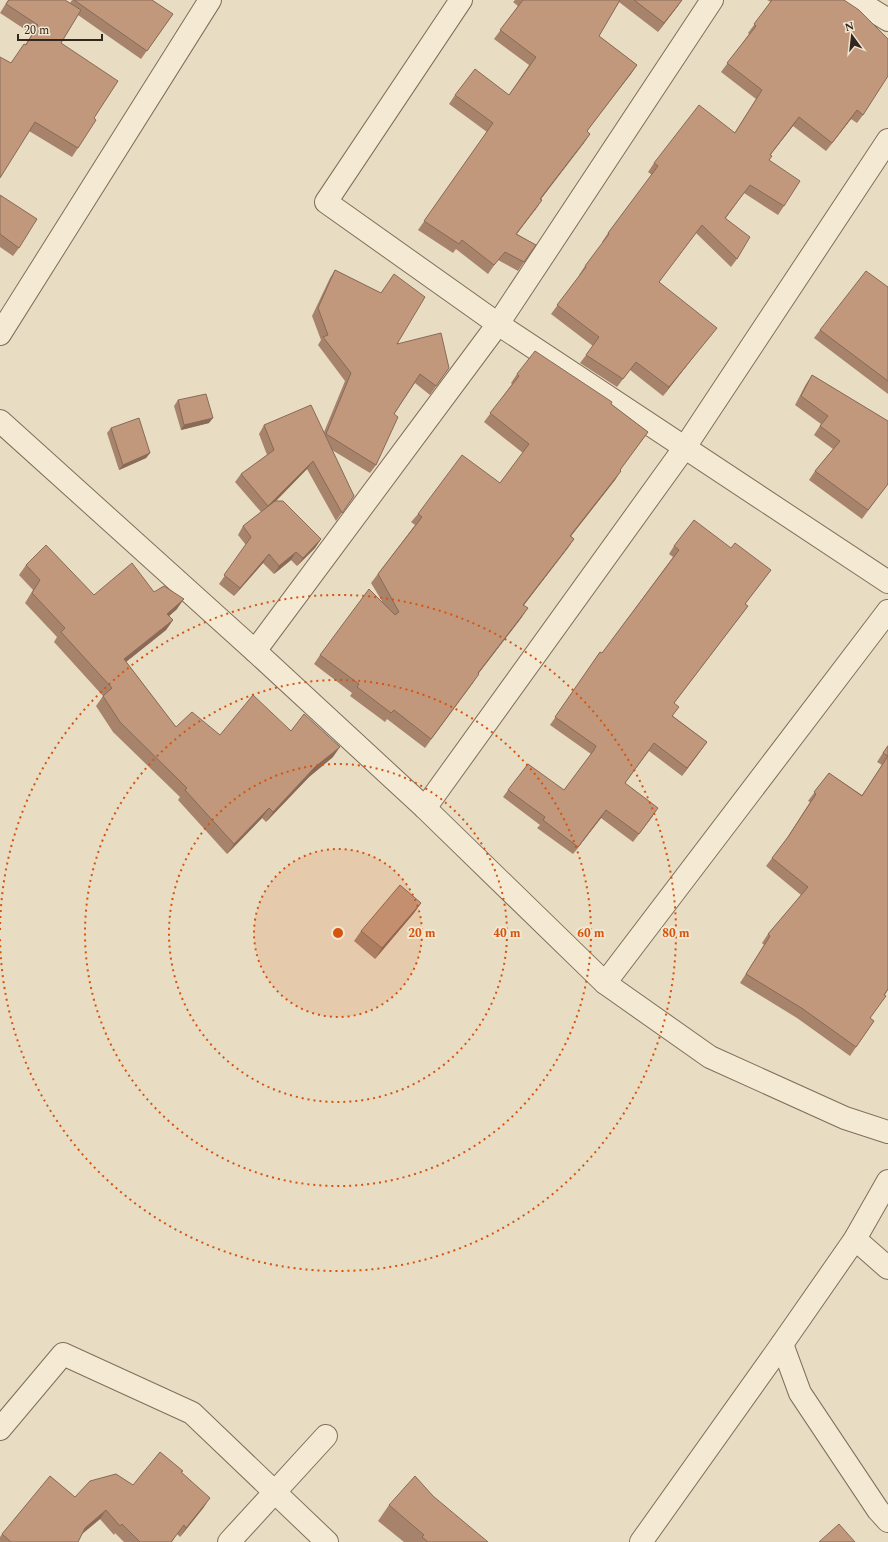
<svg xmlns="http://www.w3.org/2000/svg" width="888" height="1542" font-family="Spectral,serif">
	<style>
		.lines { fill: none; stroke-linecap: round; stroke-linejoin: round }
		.minor-casing { stroke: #806e5c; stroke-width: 24 }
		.tertiary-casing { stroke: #806e5c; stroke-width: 24 }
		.minor { stroke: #f4ead4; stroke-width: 22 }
		.tertiary { stroke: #f4ead4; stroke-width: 22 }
		.wall { fill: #a7836b }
		.shaded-wall { fill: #886a57 }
		.building { fill: #c2987c; stroke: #886a57 }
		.ring { fill: none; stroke: #d6540e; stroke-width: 2; stroke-dasharray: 2 4 }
		.centre { fill: #d6540e; stroke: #f1e7d1; stroke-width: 2 }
		.ring-label { font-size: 12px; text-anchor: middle; font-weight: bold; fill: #d6540e; stroke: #f1e7d1; stroke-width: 4; stroke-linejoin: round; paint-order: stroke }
	</style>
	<rect width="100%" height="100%" fill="#e8dcc2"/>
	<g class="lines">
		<defs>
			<g id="minor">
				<polyline points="461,0 326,202 498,324 888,582"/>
				<polyline points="856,0 888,20"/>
				<polyline points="0,334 210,0"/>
				<polyline points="0,421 255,651 425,808 605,983"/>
				<polyline points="888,611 605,983 710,1057 845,1118 888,1132"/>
				<polyline points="255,651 498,324 712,0"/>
				<polyline points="425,808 685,447 888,140"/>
				<polyline points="855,1239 888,1268"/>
				<polyline points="782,1344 800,1393 878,1510 888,1521"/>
				<polyline points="0,1429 63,1354 192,1413 327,1542"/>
				<polyline points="229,1542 326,1436"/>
			</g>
			<polyline id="tertiary" points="641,1542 782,1344 855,1239 888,1181"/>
		</defs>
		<use href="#minor" class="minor-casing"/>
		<use href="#tertiary" class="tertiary-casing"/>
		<use href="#minor" class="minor"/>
		<use href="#tertiary" class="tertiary"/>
	</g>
	<g class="wall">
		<polygon points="8,0 70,3 72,0 152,0 173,14 141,59 78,15 61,43 94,118 78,148 72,157 29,131 11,63 25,45 32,34 0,13"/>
		<polygon points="515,0 682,0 658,32 619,2 599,36 637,65 587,131 590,134 541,199 542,200 517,234 536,245 518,271 498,260 488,274 456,249 453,253 418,230 487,132 449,104 455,95 509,95 529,65 494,39 518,6 513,2"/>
		<polygon points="767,0 844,0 863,115 857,123 851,119 826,151 793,126 770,155 769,160 784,206 778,215 744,193 726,218 737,259 731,267 696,233 659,282 710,336 663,396 630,370 617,387 580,363 593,346 551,314 579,276 579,275 585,266 603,243 602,242 608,233 652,175 648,172 654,163 735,132 756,99 721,72 749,34 748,33 771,2"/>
		<polygon points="0,195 19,248 13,256 0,247"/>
		<polygon points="335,270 381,293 394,274 397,344 449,368 430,395 415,383 394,414 376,465 370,473 332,450 354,496 336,521 307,469 276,501 321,539 315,548 297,566 291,560 274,574 263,563 234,596 219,584 246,545 238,535 243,526 261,512 235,482 241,474 267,455 259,434 264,425 324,432 345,381 318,345 321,340 312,316 330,278"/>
		<polygon points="888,287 888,394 814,338 820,330"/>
		<polygon points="517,374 611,404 648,432 620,470 615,480 571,536 574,539 524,605 522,617 478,674 473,683 425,748 387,719 385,722 350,696 352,693 314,664 320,655 382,601 371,583 415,525 411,522 418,514 500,483 523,453 484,422 512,384 511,383"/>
		<polygon points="812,375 888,421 888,485 887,485 862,519 809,480 815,471 833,449 814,435 821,424 795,405 806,384"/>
		<polygon points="178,400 209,423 181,430 174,406"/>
		<polygon points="111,428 150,453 146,458 119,470 107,433"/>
		<polygon points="674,546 731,548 771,570 745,604 748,606 742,614 674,703 673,716 707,742 682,776 649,751 625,783 653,816 633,842 601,818 573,854 537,828 540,825 503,797 508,790 564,790 591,754 550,725 600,652 602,653 673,557 669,554"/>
		<polygon points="26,565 94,595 154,592 177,609 169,616 173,620 166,630 126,662 176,727 220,735 291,731 333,757 309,777 266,822 262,818 227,854 178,800 180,797 113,732 96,706 103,696 54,642 57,637 25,603 33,590 19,575"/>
		<polygon points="888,745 888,990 870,1018 874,1021 850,1056 797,1018 740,983 764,945 762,943 768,934 801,895 766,866 785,841 810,802 808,801 829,773 862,795 882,765 877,762"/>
		<polygon points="421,903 414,913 375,959 354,941 361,931"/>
		<polygon points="182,1473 204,1507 180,1537 177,1534 172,1542 124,1542 115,1533 114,1535 100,1519 81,1535 78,1542 0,1542 0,1537 2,1534 75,1497 133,1485"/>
		<polygon points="389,1505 488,1542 404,1542 378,1521"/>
	</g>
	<g class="shaded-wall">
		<polygon points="682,0 678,6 658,32 664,23"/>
		<polygon points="637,65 631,74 580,140 587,131"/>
		<polygon points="857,110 851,119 826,151 832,143"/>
		<polygon points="799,117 793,126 764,163 770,155"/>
		<polygon points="590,134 584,143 534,208 540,199"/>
		<polygon points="542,200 536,209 510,242 516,234"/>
		<polygon points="717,328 710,336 663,396 669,387"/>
		<polygon points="213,418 209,423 181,430 184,425"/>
		<polygon points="150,453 146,458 119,470 123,465"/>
		<polygon points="313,461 307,469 263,514 268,506"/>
		<polygon points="621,471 615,480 564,545 570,536"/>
		<polygon points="321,539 315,548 297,566 303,558"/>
		<polygon points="574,539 568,548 517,614 523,605"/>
		<polygon points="296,552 291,560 274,574 279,566"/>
		<polygon points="269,554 263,563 234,596 240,588"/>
		<polygon points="184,599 177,609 160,624 167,614"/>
		<polygon points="748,606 742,614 668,711 674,703"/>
		<polygon points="528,608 522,617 472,682 478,673"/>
		<polygon points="173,620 166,630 117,669 124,659"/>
		<polygon points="707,742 702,749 682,776 687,768"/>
		<polygon points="340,747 333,757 309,777 266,822 273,812 315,767"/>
		<polygon points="269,808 262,818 227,854 234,844"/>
		<polygon points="606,810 601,818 573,854 578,847"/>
		<polygon points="421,903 414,913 375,959 382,948"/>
		<polygon points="210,1498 204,1507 180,1537 186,1528"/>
		<polygon points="106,1510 100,1519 78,1537 85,1528"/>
	</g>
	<g class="building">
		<polygon points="9,0 65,0 81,10 61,43 118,81 94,118 96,120 78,148 35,122 0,178 0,57 11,63 24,44 26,45 38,25 6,4"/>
		<polygon points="74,0 152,0 173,14 147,51"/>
		<polygon points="523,0 620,0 599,36 637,65 587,131 590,134 540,199 542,200 516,234 536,245 524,262 505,252 494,265 462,240 459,244 424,221 493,123 455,95 475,69 509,95 536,57 500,30"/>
		<polygon points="634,0 682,0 664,23"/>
		<polygon points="772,0 844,0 859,10 888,39 888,76 863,115 857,110 832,143 799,117 770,155 772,156 769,160 800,181 784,206 750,185 725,218 750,237 737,259 702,225 659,282 717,328 669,387 636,362 623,379 586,355 599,337 557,305 586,267 585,266 609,234 608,233 658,166 654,163 699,105 735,133 762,90 727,63 756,26 754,24"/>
		<polygon points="0,195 37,219 19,248 0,234"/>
		<polygon points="335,270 381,293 394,274 425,297 397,344 441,333 449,368 436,386 420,374 394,414 398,417 376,465 326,434 351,373 323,337 328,335 318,308"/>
		<polygon points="866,271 888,287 888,381 820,330"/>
		<polygon points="535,351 612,402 611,404 648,432 620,470 621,471 570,536 574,539 523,605 528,608 478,673 479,674 431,739 394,710 391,713 357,687 359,684 320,655 369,589 395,615 399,612 378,574 422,517 418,514 462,455 500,483 529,444 490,413 519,376 517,374"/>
		<polygon points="812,375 888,421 888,484 868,510 815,471 840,441 820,426 828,416 801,396"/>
		<polygon points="206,394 213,418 184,425 178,400"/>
		<polygon points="311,405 354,496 342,513 313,461 268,506 241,474 274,450 264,425"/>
		<polygon points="139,418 150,453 123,465 111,428"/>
		<polygon points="275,501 283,501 321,539 303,558 296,552 279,566 269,554 240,588 224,575 251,537 243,526"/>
		<polygon points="694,520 731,548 735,543 771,570 745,604 748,606 674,703 679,707 672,716 707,742 687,768 654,743 625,783 658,808 639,834 606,810 578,847 543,820 545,817 508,790 528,764 564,790 594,750 596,746 555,717 600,652 602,653 679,550 674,546"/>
		<polygon points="46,545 94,595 132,563 154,592 164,586 184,599 167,614 173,620 124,659 176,727 192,712 220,735 253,695 291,731 304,714 340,747 315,767 273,812 269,808 234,844 185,790 187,788 120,722 103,696 112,688 61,632 65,628 32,593 40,580 26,565"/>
		<polygon points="888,746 888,989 884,995 886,996 870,1018 874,1021 856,1047 803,1009 746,974 770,936 768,934 808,887 772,858 788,837 816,794 814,792 829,773 862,796 888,756 883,753"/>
		<polygon points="400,885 421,903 382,948 361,931"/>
		<polygon points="160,1452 183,1471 181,1472 210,1498 186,1528 184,1525 171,1542 140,1542 122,1524 120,1526 106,1510 85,1528 78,1542 11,1542 2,1534 50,1476 75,1497 90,1481 116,1474 133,1485"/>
		<polygon points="415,1476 433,1496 488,1542 428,1542 422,1537 424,1535 389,1505"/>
		<polygon points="839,1524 855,1542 819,1542"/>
	</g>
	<circle cx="338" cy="933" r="84" fill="#d6540e" fill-opacity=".12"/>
	<g class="ring">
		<circle cx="338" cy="933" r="84"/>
		<circle cx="338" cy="933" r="169"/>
		<circle cx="338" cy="933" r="253"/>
		<path d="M0 930A338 338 0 1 1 0 936"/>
	</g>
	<circle cx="338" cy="933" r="6" class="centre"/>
	<g class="ring-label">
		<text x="422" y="937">20 m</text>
		<text x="507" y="937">40 m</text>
		<text x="591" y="937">60 m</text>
		<text x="676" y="937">80 m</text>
	</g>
	<g transform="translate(852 36) rotate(345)" stroke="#f1e7d1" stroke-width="3" paint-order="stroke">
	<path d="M0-3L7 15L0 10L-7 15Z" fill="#32271e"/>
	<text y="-6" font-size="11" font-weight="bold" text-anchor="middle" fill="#32271e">N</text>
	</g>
	<path d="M18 34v6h84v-6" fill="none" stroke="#32271e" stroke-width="2"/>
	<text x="24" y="34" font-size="12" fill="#32271e" stroke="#f1e7d1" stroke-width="3" paint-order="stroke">20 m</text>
</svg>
